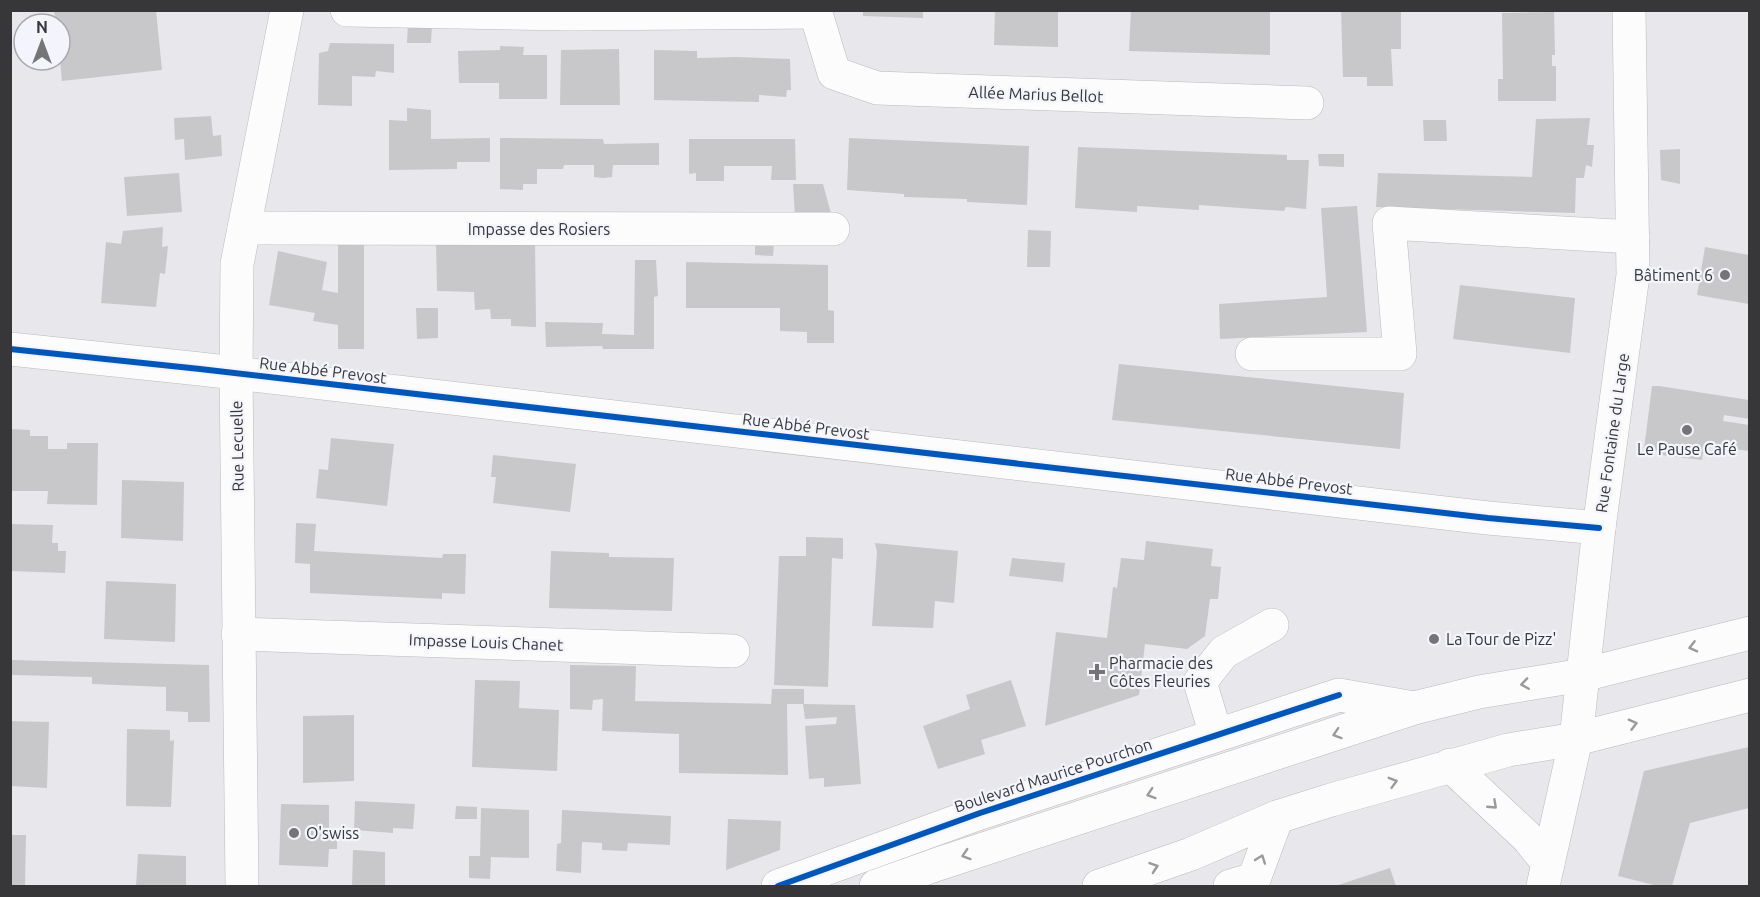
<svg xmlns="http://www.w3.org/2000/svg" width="1760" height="897" font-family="Ubuntu,sans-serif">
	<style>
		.building { fill: #c8c8ca }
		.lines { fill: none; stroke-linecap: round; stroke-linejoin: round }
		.minor-casing { stroke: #bababd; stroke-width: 34 }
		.major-casing { stroke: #bababd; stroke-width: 34 }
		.minor { stroke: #fcfcfc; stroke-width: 33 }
		.major { stroke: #fcfcfc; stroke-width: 33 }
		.cycleway-casing { stroke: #f3f4fc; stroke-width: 10 }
		.cycleway { stroke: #0057b8; stroke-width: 6 }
		.oneway { stroke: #9a9a9b }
		.poi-dot { fill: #757578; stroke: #f3f4fc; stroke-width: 2 }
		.labels { text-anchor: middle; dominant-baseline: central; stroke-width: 4.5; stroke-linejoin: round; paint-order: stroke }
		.street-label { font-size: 16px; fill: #37373a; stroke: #f3f4fc }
		.poi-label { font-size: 16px; fill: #37373a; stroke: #f3f4fc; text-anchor: start }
	</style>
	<rect width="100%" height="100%" fill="#e8e8ec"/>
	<g class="building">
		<polygon points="54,10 156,10 162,70 62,81 60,60 60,24 56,24"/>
		<polygon points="863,10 923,10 923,18 863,16"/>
		<polygon points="995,10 1058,10 1058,47 994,45"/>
		<polygon points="1131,10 1270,10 1270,55 1129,51"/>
		<polygon points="1341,10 1401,10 1401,49 1391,49 1393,86 1367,86 1367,77 1343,77"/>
		<polygon points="1554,12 1555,55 1552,55 1552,66 1556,66 1556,101 1498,101 1498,79 1503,79 1502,13"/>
		<polygon points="408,23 432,24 431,43 407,43"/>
		<polygon points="330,43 394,44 394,73 376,71 375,77 352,76 352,106 318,105 319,53 328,51"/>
		<polygon points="500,46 524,47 523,55 547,55 547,99 499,99 499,83 459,83 458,51 500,50"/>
		<polygon points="619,49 620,105 560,105 561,50"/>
		<polygon points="654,50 697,51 697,58 735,57 790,59 791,90 787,90 786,97 759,95 759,102 654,100"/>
		<polygon points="407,108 431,110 431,139 490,138 490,162 457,162 457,169 389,170 389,120 407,121"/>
		<polygon points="211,116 213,136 221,135 222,156 185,160 184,139 175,140 174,118"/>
		<polygon points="1590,118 1587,145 1594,145 1592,167 1586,165 1584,178 1576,178 1575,213 1376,207 1378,173 1532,177 1536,119"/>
		<polygon points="1423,120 1446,120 1447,141 1424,141"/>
		<polygon points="500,138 603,139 604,144 659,143 659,165 613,165 612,177 603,178 594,177 594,165 564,165 563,169 537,169 537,184 523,184 523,190 500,189"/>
		<polygon points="849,138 1029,146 1027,205 967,202 967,199 904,197 904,194 847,190"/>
		<polygon points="689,139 795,139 796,180 771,180 772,166 724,166 724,181 696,181 696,173 689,174"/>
		<polygon points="1078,147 1287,155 1287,160 1309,160 1306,209 1286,207 1284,211 1199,205 1199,210 1137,206 1137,212 1075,208"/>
		<polygon points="1680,149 1680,184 1661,180 1660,150"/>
		<polygon points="1318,154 1344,154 1344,167 1319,166"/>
		<polygon points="179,173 182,212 127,216 124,177"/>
		<polygon points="793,184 823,184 832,217 795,217"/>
		<polygon points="1357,206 1367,332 1220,339 1219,304 1327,297 1321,208"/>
		<polygon points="163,227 162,247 168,246 165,274 160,273 156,307 101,303 106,242 121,244 123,231"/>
		<polygon points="1028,230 1051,231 1050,267 1027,267"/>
		<polygon points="364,239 364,349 338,349 338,325 313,321 315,313 269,305 278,251 327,262 322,290 338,293 338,240"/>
		<polygon points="436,239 535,239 536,327 511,326 511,319 491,319 490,309 475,310 474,292 437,291"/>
		<polygon points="755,240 774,242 773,256 755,255"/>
		<polygon points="1705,247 1749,255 1749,304 1697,295"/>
		<polygon points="635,260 656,260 658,296 654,297 654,349 603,349 602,346 546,347 545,322 603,323 602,334 634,335"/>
		<polygon points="686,262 828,265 828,310 834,311 834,343 807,343 807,332 780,331 780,308 686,308"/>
		<polygon points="1460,285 1575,298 1570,353 1453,339"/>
		<polygon points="416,308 438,308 438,338 417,339"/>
		<polygon points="1119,364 1404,393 1400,449 1112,420"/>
		<polygon points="1652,386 1659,386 1749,400 1749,419 1724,415 1723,421 1749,425 1749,451 1704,445 1702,460 1660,455 1661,451 1644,449"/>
		<polygon points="10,429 30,430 30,436 48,436 48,449 67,449 67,443 98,443 97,505 47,504 48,491 10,491"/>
		<polygon points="331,438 394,444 387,506 316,498 319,469 328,470"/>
		<polygon points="493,455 576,464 570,512 493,503 496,477 491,477"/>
		<polygon points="122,480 184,482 183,541 121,538"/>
		<polygon points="296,523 316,524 314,551 442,558 443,554 466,554 465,594 442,593 442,599 310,593 310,564 295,563"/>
		<polygon points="10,524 53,525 52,543 58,543 58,551 66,551 65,573 10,571"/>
		<polygon points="806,537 843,538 843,559 832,558 828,687 774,685 779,556 806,556"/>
		<polygon points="1146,541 1213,549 1211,566 1221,567 1218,599 1210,599 1205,636 1187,649 1145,644 1139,695 1045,726 1056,632 1107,638 1113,587 1117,588 1121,558 1144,560"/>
		<polygon points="875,543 958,551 954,603 935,601 933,628 872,626 877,552"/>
		<polygon points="551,551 609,553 609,557 674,558 672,611 549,608"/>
		<polygon points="1012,558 1065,563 1063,582 1009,576"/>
		<polygon points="106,581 176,584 175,642 104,639"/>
		<polygon points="12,660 209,665 210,722 188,722 188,712 166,711 166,687 92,684 92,677 12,675"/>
		<polygon points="570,665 636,666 635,701 771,704 772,689 804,689 804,704 855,705 861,784 824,787 824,778 809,779 805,726 836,724 837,717 805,719 803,704 787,704 788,775 679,773 679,734 602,731 603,699 593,700 592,710 570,709"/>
		<polygon points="475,680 520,681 519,708 559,710 557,771 472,767"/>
		<polygon points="1011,680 1026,726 981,740 985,754 938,769 923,726 970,709 966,695"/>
		<polygon points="354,715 354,781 303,783 303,716"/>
		<polygon points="10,721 49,722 47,788 10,786"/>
		<polygon points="127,729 170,730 170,741 174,740 171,807 126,806"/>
		<polygon points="1749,747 1749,808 1690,823 1672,886 1658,886 1618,876 1644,771"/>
		<polygon points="355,801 415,804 413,829 393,828 393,833 354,830"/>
		<polygon points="281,804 329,805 329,830 337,830 337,849 329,849 328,867 279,865"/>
		<polygon points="456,806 477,807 477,819 455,819"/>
		<polygon points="481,808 529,810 529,858 491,857 490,879 469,878 469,856 480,856"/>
		<polygon points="562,810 671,816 670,845 628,843 627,851 602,850 602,843 582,842 581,873 556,871 557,844 561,843"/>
		<polygon points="728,819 781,821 780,850 726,870"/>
		<polygon points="10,835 26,835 25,886 10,886"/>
		<polygon points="353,850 385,852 385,886 352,886"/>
		<polygon points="138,854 186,856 186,886 136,886"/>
		<polygon points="1390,868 1396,886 1335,886"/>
	</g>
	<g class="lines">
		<defs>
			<g id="minor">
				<polyline points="347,10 570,14 815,12"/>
				<polyline points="815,10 834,73 877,88 1307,103"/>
				<polyline points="244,228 833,229"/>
				<polyline points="10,349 200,369 1488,518 1599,528"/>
				<polyline points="1252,354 1400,354 1389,223 1633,237"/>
				<polyline points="238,634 733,651"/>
				<polyline points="1216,735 1200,682 1224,652 1272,625"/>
				<polyline points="1450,765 1527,837 1548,863"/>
				<polyline points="242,886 236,373 237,264 287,10"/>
				<polyline points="778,886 980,813 1339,695 1414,708"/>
				<polyline points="1230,886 1254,879 1277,817"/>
				<polyline points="1543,886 1576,739 1599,528 1633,275 1629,10"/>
			</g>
			<g id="major">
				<polyline points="876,886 938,864 1414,708 1479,692 1583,675 1750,633"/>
				<polyline points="1099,886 1191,854 1277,817 1331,800 1508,750 1576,739 1750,695"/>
			</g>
		</defs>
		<use href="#minor" class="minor-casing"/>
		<use href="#major" class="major-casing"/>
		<use href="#minor" class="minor"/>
		<use href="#major" class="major"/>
		<defs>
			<g id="cycleway">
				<polyline points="10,349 200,369 1488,518 1599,528"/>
				<polyline points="778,886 980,813 1339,695"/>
			</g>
		</defs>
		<use href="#cycleway" class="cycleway-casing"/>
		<use href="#cycleway" class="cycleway"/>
	</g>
	<defs><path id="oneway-chevron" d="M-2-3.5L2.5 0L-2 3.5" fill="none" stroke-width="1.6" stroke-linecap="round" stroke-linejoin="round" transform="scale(1.5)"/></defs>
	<g class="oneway">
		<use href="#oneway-chevron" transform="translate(1693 647) rotate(166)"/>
		<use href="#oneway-chevron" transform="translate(1525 684) rotate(171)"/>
		<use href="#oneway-chevron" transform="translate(1633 724) rotate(-15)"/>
		<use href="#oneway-chevron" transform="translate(1337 734) rotate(162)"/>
		<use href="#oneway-chevron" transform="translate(1393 782) rotate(-16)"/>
		<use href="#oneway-chevron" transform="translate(1151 794) rotate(162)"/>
		<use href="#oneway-chevron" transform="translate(1493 805) rotate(43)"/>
		<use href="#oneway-chevron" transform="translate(966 855) rotate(162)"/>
		<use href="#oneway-chevron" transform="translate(1261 859) rotate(-70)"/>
		<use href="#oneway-chevron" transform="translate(1154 867) rotate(-19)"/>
	</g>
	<g class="poi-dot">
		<circle cx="1725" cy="275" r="6"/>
		<circle cx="1687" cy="430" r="6"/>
		<circle cx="1434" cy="639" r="6"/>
		<path d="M1094 663h6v6h6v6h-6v6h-6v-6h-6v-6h6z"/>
		<circle cx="294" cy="833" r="6"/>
	</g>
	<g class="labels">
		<g class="street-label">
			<text transform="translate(1036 94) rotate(2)">Allée Marius Bellot</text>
			<text x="539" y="229">Impasse des Rosiers</text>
			<text transform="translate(323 370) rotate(7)">Rue Abbé Prevost</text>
			<text transform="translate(806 426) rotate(7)">Rue Abbé Prevost</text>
			<text transform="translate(1612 433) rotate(-82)">Rue Fontaine du Large</text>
			<text transform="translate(237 446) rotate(-91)">Rue Lecuelle</text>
			<text transform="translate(1289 481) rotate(7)">Rue Abbé Prevost</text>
			<text transform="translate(486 642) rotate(2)">Impasse Louis Chanet</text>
			<text transform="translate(1053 775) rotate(-18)">Boulevard Maurice Pourchon</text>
		</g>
		<g class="poi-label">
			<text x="1713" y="275" text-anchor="end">Bâtiment 6</text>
			<text x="1687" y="449" text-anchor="middle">Le Pause Café</text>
			<text x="1446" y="639">La Tour de Pizz'</text>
			<text x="1109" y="663">Pharmacie des<tspan x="1109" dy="18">Côtes Fleuries</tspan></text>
			<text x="306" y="833">O'swiss</text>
		</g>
	</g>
	<rect width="1760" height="897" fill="none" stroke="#37373a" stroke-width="24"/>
	<g transform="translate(42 42)"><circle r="28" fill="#f3f4fc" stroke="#a8a8ae" stroke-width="1.5"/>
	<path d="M0-4.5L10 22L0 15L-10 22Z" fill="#757578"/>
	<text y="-9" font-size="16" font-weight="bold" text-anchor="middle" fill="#37373a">N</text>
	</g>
</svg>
